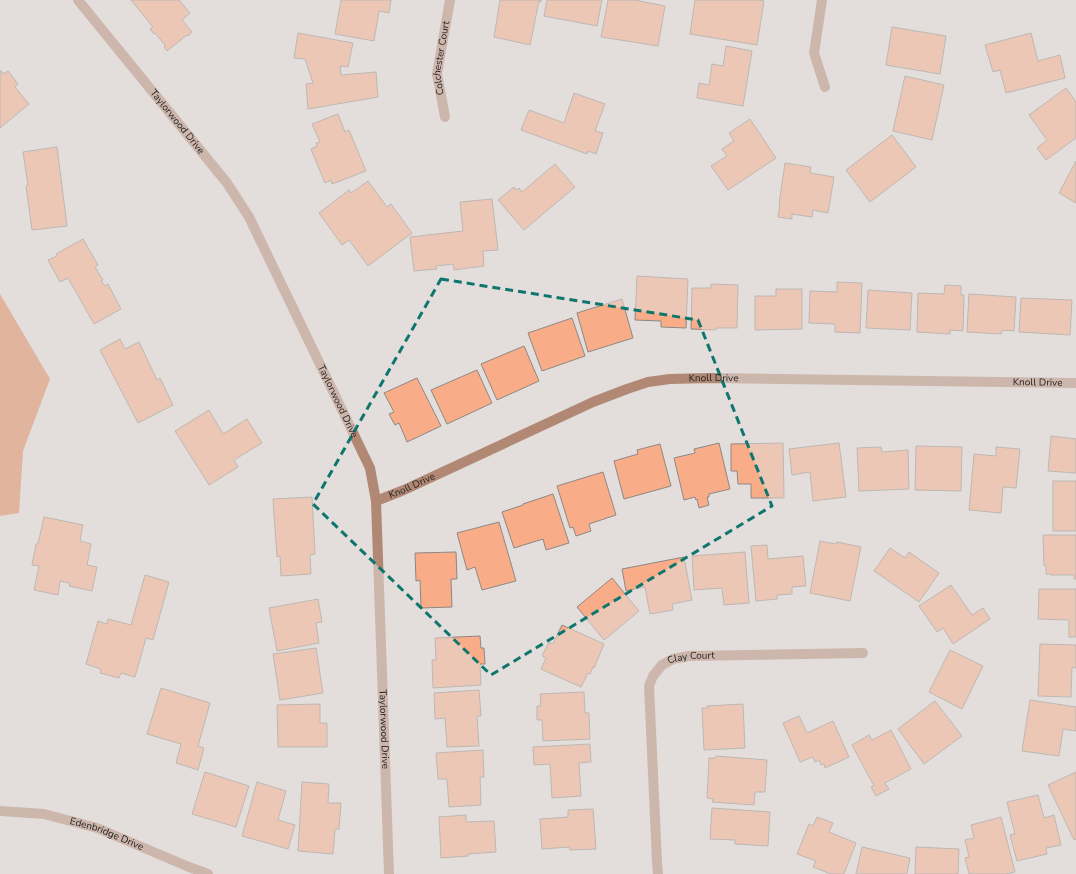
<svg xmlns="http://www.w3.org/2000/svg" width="1076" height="874" font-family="'Nunito Sans',sans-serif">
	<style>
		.forest { fill: #db8052 }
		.building { fill: #f8ac87; stroke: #8d8885 }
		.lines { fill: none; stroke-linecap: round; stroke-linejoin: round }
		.minor { stroke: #b18874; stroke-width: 10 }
		.marked { fill: none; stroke: #0f766e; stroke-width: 3; stroke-dasharray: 8 5; stroke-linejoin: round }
		.labels { text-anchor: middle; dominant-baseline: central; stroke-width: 3; stroke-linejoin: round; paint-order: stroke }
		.street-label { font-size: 10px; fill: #252322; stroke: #fff }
	</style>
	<rect width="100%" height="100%" fill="#e3dedb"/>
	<polygon class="forest" points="0,294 50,379 23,451 19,513 0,516"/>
	<g class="building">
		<polygon points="131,0 179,0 190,13 182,20 192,32 188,36 187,35 167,51 164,47 165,45 155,33 154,34 150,29 153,27"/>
		<polygon points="341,0 391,0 389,13 379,11 374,41 335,34"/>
		<polygon points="500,0 541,0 541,2 539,1 530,45 494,37"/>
		<polygon points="547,0 602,0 597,26 544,16"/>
		<polygon points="608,0 635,0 665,6 658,46 601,37"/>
		<polygon points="695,0 759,0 764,1 757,45 690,34"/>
		<polygon points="892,27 946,36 940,74 886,65"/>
		<polygon points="298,33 353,43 348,67 340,66 341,75 376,72 378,97 308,109 306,84 313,83 305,59 294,58"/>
		<polygon points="1031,33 1038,61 1060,55 1065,78 1006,93 1000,70 993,72 985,45"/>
		<polygon points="726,46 752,51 743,106 697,98 699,83 709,85 712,64 723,66"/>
		<polygon points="0,70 3,74 8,71 18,84 15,87 29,104 0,128"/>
		<polygon points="905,76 944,85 932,140 893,131"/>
		<polygon points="1066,88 1076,102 1076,138 1046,160 1037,148 1047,140 1029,115"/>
		<polygon points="574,93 605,104 595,131 603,133 596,154 588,151 587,154 521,130 529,110 564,123"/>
		<polygon points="338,114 345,132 349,130 366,171 332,184 331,180 325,183 311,149 317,146 316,143 320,142 312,124"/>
		<polygon points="750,119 776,158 728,190 711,166 727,156 722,149 734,141 729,133"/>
		<polygon points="892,135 916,167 870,202 846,170"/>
		<polygon points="57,147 67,226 32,230 26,186 28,185 23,152"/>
		<polygon points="1076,161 1076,203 1059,193"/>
		<polygon points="785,163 811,167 810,173 834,177 828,213 813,210 812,217 792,214 792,219 778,217 780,204 779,204"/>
		<polygon points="555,164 575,187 524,230 498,200 514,187 516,190 519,188 522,192"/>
		<polygon points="368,181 387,207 391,204 412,233 368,266 349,240 342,245 319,213 349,190 351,193"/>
		<polygon points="492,199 498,250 483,251 484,266 454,270 453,264 436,266 437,269 414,271 410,237 463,231 460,202"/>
		<polygon points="83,239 98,265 95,267 103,280 101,281 105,286 108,284 121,309 94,324 68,278 60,282 48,260 57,256 56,254"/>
		<polygon points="637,276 688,279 686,328 661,327 661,321 635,320"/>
		<polygon points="837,282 862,283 860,333 835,332 835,324 809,323 810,291 837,292"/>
		<polygon points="711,284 738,285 737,328 716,328 716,330 691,329 692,288 711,288"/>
		<polygon points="945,285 961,286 961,295 964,295 963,331 950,330 950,334 917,332 918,293 944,294"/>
		<polygon points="776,289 802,289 802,329 755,330 755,296 776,296"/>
		<polygon points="868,290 912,293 910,330 866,328"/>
		<polygon points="969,294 1016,297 1014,331 1002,330 1001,334 967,332"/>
		<polygon points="1021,298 1072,300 1070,335 1019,332"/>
		<polygon points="622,299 633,338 588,352 577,313"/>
		<polygon points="572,318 585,356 542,371 528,333"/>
		<polygon points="120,339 125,349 139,342 157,380 160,378 173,405 138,423 100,350"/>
		<polygon points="524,346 539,381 497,400 481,364"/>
		<polygon points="477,370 492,403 447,424 431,390"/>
		<polygon points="417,378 441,426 407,442 399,423 395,425 389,414 394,412 384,393"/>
		<polygon points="209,410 223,434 247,419 262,443 234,460 238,467 209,485 175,431"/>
		<polygon points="1051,436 1076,439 1076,473 1048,471"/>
		<polygon points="719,443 730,489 709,494 709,497 707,497 709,505 699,508 697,499 696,500 695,497 684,500 674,458 695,453 694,449"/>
		<polygon points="783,443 784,498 751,498 751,484 738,484 737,471 731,471 731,444"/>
		<polygon points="839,443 846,497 813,501 810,472 792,475 789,449"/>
		<polygon points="660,444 671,486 624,499 614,461 638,454 637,450"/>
		<polygon points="916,446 962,447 961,491 915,490"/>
		<polygon points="881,447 882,452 908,450 909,489 859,491 857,448"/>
		<polygon points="996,447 1020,449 1016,488 1003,487 1001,513 969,510 974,454 996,456"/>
		<polygon points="603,472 616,515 589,524 591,531 576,536 573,527 570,528 557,486"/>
		<rect x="1053" y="481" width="23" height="50"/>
		<polygon points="553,494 569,543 546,550 543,539 514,548 502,512 523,505 523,504"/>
		<polygon points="312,497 315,554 310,555 311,574 281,576 280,556 277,557 273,499"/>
		<polygon points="44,517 83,525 80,541 91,544 87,565 97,567 92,591 69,586 70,583 60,581 58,595 34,590 39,566 32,565 36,544 38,544"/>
		<polygon points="499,522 516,581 482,590 475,567 467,570 457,533"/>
		<polygon points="1043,535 1076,535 1076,579 1074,579 1074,575 1051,575 1051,574 1046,574 1046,565 1044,566"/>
		<polygon points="820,541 836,544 837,542 861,547 850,601 810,593"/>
		<polygon points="767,545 768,559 803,556 806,586 792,587 792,594 777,595 777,599 756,601 751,546"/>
		<polygon points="890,548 905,558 909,552 939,573 919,602 874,571"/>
		<polygon points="456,552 457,579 451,579 452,607 421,608 420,580 416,581 415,553"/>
		<polygon points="745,552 749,603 724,605 722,588 694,590 692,556"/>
		<polygon points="684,557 692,600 672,604 673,610 650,614 645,587 626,591 622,569"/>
		<polygon points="145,575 169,582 153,640 146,638 135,677 121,673 119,678 100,673 101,669 86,664 98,621 107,624 108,619 131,625"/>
		<polygon points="612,578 639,611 604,640 577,607"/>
		<polygon points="951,585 972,615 983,608 990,619 953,644 943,628 937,632 919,606"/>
		<polygon points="1039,589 1076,589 1076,637 1069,637 1069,620 1038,619"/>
		<polygon points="318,599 322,622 316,623 319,643 277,651 269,608"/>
		<polygon points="562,625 604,644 594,668 593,667 590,674 588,673 581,687 541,669 546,658 542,656 549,642 553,644"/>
		<polygon points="480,636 481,648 484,648 485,664 480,664 481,685 433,688 432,660 436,660 435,638"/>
		<polygon points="1040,644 1076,645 1076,668 1072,667 1071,697 1038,696"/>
		<polygon points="316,648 323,693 280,700 273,654"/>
		<polygon points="950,650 983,666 962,709 929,692"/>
		<polygon points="161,688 210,703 198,746 204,748 198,770 176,763 181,744 147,734"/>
		<polygon points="479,690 481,716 477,716 479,746 447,747 445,718 435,719 434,693"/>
		<polygon points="584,692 585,713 589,713 590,739 543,741 542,720 537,720 537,706 541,706 540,694"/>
		<polygon points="1030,700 1076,707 1076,731 1063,729 1059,756 1022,751"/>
		<polygon points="935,701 962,736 924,764 898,729"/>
		<polygon points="320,704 320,723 327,723 327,747 278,747 277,705"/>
		<polygon points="743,704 745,748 704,750 702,708 708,708 707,706"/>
		<polygon points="799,716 807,733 833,721 849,757 825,768 824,764 821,765 819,760 815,762 813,757 800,762 783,723"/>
		<polygon points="891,730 911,769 885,783 889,789 876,796 871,787 874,786 852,745 869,735 872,740"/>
		<polygon points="590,744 591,762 579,763 581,796 552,798 550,764 534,765 533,747"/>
		<polygon points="483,750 484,777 480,777 481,805 449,807 447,779 438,779 436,753"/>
		<polygon points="716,756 767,760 765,792 755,792 754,805 712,802 713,799 707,798 709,758 716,758"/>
		<polygon points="205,772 249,786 236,827 192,814"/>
		<polygon points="1076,772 1076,839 1074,840 1048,785"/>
		<polygon points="257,782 286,791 278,820 295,825 288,849 242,836"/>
		<polygon points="302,782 329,784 328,803 341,803 339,829 335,829 333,854 298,851"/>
		<polygon points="1038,795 1044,818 1054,815 1061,845 1046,848 1047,854 1017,861 1010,835 1015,834 1007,802"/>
		<polygon points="712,808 770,812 768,846 735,844 735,840 710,839"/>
		<polygon points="593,809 596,849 570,850 570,847 542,849 540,819 568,817 568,810"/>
		<polygon points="466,815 466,822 494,821 496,852 468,854 468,856 441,858 439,817"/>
		<polygon points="817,817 833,823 829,832 856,843 844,874 831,874 813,867 816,861 797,854 809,824 813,826"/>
		<polygon points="1001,817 1015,872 1006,874 969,874 965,858 969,857 965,840 974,838 971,825"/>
		<polygon points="862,847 910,858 907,874 856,874"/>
		<polygon points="916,847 959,849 958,874 915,874"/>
	</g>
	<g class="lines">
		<g class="minor">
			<path id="s1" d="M78,0L227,183L249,217L370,468L376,501L389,874"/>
			<polyline points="822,0 814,53 825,87"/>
			<path id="s2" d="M445,117L437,74L450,0"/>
			<path id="s3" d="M376,501L404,490L593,402L627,389L648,382L670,379L709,378L1076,383"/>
			<path id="s4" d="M0,811L44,814L97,828L189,867L208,874"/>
			<path id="s5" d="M658,874L657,862L649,686L653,676L662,665L673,659L689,656L863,653"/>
		</g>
	</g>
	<path d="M0 0H1076V874H0ZM441,279L698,320L772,506L491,675L313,504Z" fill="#e3dedb" fill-opacity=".55" fill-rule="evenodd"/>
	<path class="marked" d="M441,279L698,320L772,506L491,675L313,504Z"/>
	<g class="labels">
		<g class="street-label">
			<text stroke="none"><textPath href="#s2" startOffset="60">Colchester Court</textPath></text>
			<text stroke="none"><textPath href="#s1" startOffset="157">Taylorwood Drive</textPath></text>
			<text stroke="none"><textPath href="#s3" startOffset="363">Knoll Drive</textPath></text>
			<text stroke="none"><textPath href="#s3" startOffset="687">Knoll Drive</textPath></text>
			<text stroke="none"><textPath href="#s1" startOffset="481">Taylorwood Drive</textPath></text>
			<text stroke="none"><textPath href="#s3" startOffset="39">Knoll Drive</textPath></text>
			<text stroke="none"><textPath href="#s5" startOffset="244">Clay Court</textPath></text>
			<text stroke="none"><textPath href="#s1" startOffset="817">Taylorwood Drive</textPath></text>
			<text stroke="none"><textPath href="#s4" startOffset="110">Edenbridge Drive</textPath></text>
		</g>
	</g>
</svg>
